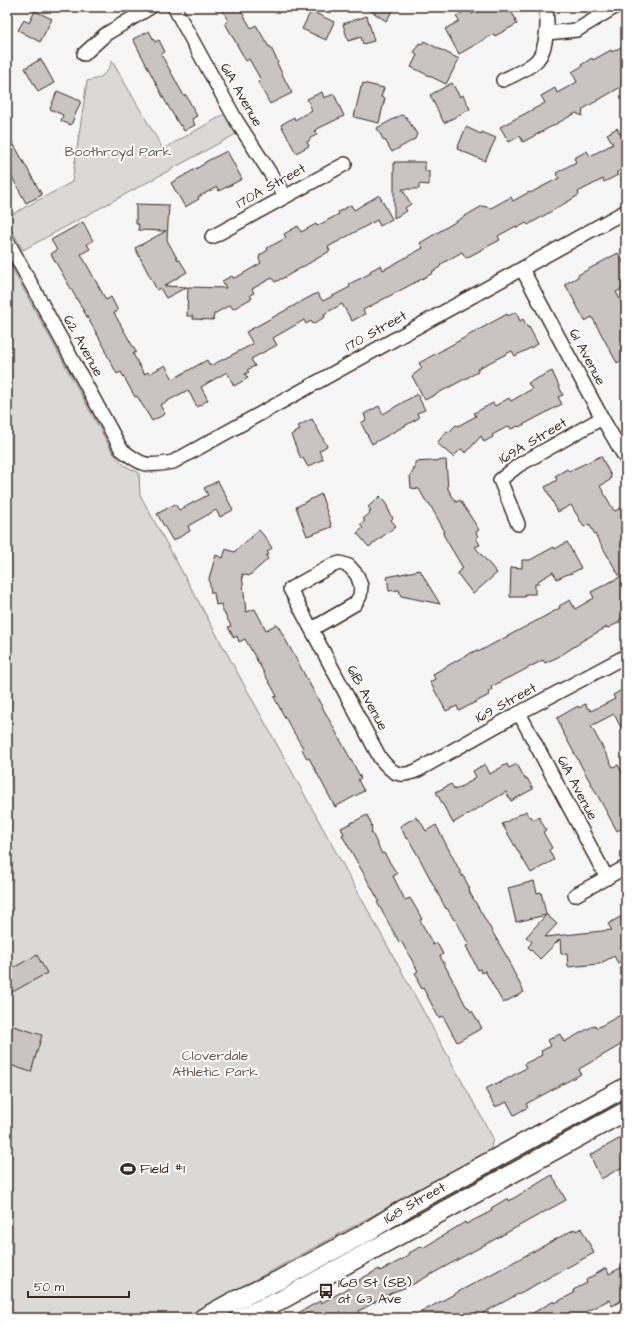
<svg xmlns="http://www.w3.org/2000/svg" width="633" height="1325" font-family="'Architects Daughter',sans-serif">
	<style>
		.green { fill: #dbd9d6; stroke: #8b827a }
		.building { fill: #c9c3c1; stroke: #3b2a1e }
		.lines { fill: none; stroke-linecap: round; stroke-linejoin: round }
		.street-casing { stroke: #3b2a1e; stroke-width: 16 }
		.secondary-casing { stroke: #3b2a1e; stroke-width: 21 }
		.street { stroke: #fff; stroke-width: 13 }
		.secondary { stroke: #fff; stroke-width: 18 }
		.labels { text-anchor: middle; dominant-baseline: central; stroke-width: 4; stroke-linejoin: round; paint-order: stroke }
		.street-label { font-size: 14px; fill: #3b2a1e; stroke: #fff }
		.park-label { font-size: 14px; fill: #63564c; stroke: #fff }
		.poi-label { font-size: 14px; fill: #3b2a1e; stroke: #fff; text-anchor: start }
	</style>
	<rect width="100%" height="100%" fill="#f7f6f6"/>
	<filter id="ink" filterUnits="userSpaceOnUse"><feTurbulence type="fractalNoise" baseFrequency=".025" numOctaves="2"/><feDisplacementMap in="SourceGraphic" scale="8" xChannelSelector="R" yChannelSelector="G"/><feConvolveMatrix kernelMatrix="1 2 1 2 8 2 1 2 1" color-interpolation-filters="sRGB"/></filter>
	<g filter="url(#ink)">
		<g class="green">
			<path d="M112,61L163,149L225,114L236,134L23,250L7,222V217L72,182L87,81C100,79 108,74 112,61Z"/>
			<polygon points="7,259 113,453 124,465 139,473 140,495 493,1138 491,1148 484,1155 185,1318 7,1318"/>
		</g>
		<g class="building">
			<polygon points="221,7 239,7 251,28 256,25 269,47 270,46 278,62 277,63 284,78 292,93 270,104 258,82 261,80 249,59 246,61 225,23 228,21"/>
			<polygon points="365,7 395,7 386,21"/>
			<polygon points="485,7 509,7 516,20 515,21 517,24 495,36 494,34 459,54 445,29 459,21 456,16 469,9 472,14"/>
			<polygon points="35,11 52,19 40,42 18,30 24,20 29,23"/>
			<polygon points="311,11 334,22 326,40 302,29"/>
			<polygon points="367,16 374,41 363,44 361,37 348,41 343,24"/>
			<polygon points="149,31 155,42 159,40 165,52 161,54 184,96 186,95 197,116 192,119 195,125 184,131 181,125 180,126 164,99 133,39"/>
			<polygon points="424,41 459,59 446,84 411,67 417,55 414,53 419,43 422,44"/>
			<polygon points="623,46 626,52 626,84 583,109 582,116 576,113 523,142 520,136 509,142 500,127 545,103 541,96 555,88 557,93 577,82 572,72 582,66 581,65 592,58 593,60 611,50 612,52"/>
			<polygon points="41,59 54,83 38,92 25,68"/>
			<polygon points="363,83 384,88 381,97 385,98 379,123 354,117 361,87 362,87"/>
			<polygon points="452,83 460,97 463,95 470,109 444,123 430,95"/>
			<polygon points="57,91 81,101 71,125 61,121 63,115 50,109"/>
			<polygon points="322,92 324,98 334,94 344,116 315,130 317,135 310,138 310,140 307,142 309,146 296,153 281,125 294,117 295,120 312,110 307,99"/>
			<polygon points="401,115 406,117 417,134 415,139 392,152 385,140 384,141 377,128"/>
			<polygon points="466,127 481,134 482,132 496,138 485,161 457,149"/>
			<polygon points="617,128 620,134 626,131 626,167 616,173 618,175 604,182 603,179 578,192 579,195 528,225 526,223 517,228 516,226 498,236 500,240 466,258 462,252 441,264 440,267 432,272 433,273 363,310 365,314 352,321 342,304 324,314 325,317 313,324 311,321 306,324 304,320 273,338 277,345 251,359 255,366 247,370 249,372 245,374 248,378 234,386 227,372 201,387 208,400 197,407 188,390 160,405 165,414 152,421 137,396 135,397 121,372 117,374 105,351 106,350 51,254 57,250 51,240 83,222 93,241 87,244 90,249 81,254 106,300 111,297 118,311 114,313 136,352 133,354 144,374 148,372 149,374 165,365 173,379 207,360 210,366 253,344 246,332 317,293 323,301 350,287 349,284 371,273 370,271 381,265 383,270 423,248 420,243 482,206 491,208 511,197 513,201 529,192 530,193 559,178 556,173 576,162 574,158 587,151 590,156 613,144 607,134"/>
			<polygon points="7,132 42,195 26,203 7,168"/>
			<polygon points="227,151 242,179 219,191 217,187 198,197 199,199 185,207 171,183 204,164 205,162"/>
			<polygon points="394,162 425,162 425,171 429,171 429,185 419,184 419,189 402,189 411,204 405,208 407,211 394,218"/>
			<polygon points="379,195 392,219 380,226 377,220 328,247 330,251 287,276 275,282 272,278 252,289 254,293 250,295 252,298 233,309 230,305 214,314 213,320 193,319 193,316 187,316 188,287 226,288 222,281 232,276 233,278 237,277 261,263 259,259 260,255 268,250 267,248 286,238 284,234 298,226 301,232 316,224 317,226 339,214 338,212 351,205 354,210"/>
			<polygon points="136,204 169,205 167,240 178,260 179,259 187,272 164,286 187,287 166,298 160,288 157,290 135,248 166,231 138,230 139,224 136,224"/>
			<polygon points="618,253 626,267 626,287 616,292 626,310 626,358 617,363 592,317 585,321 565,284 578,277 578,275"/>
			<polygon points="516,312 520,321 523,319 528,328 529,327 538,344 515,356 512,351 477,369 478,372 425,400 412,376 422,368 419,363 507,314 508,316"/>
			<polygon points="552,371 563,395 558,397 562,404 519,427 518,426 511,429 509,426 492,435 493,437 484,442 481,436 466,453 461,449 453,457 437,443 447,431 449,432 456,425 458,426 476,416 474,413 493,403 495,406 509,398 511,401 532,389 528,383"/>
			<polygon points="417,394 425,410 417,413 419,418 372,444 361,423 366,420 364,414 379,406 383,414"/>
			<polygon points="312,419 327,446 319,451 323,459 308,467 303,458 301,459 291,435 300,430 298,426"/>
			<polygon points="601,456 611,476 610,480 600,486 613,509 615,511 621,508 626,518 626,521 622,523 626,530 626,616 619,620 620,622 608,628 607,627 580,642 580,643 558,657 545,663 543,660 509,678 509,677 491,687 492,690 488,692 489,695 472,704 459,711 457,706 446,711 430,682 435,679 433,674 463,657 477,650 478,652 538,620 560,608 559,606 570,600 575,609 594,598 591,592 620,577 589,524 584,527 571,505 558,512 545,487 557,480 555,476 567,469 569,471"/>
			<polygon points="446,460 448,489 456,502 460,500 479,530 476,532 478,537 476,538 480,545 475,547 497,573 473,594 457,573 463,568 444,536 443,533 445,532 429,503 427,503 419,489 411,488 410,475 413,472 413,469 415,469 415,462"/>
			<polygon points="218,481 233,510 220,517 216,510 188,526 190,531 173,541 157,514 175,504 179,510 208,495 204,488"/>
			<polygon points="321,494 332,527 307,536 296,507"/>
			<polygon points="380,496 388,507 387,507 390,512 389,513 393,518 391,520 396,526 369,547 357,533 363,528 360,525 365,521 363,519 370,513 369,511 371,510 368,507"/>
			<polygon points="259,530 269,542 268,542 272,548 267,552 269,554 266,556 268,559 249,576 242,574 246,612 255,609 266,630 277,624 361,778 358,780 364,791 335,807 309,758 307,759 302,749 303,748 283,714 274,697 277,696 245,639 239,642 237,636 234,638 228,627 231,626 222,609 221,604 216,605 214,593 211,593 209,578 216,555 223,558 226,549 234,552"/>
			<polygon points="567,542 581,568 570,574 570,573 557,579 553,572 538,581 538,584 535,584 535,594 525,594 525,597 510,597 511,567 522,568 522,560 530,560 554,547 555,549"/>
			<polygon points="420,570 426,581 440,604 401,596 399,590 389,591 387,577"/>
			<polygon points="626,688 626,737 614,714 591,726 613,767 618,765 626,780 626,826 617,831 560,727 561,726 557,718 578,706 579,708 585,704 588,709 589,708 591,711 615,699 613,695"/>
			<polygon points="485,764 490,774 507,764 509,768 517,764 525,779 527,778 533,789 511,801 506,792 453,823 436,792 451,784 455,790 473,780 472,779 476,777 473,771"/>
			<polygon points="526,811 529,817 531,816 533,820 539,817 546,830 543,832 552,848 549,850 554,860 531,873 502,824"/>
			<polygon points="367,815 372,826 371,826 372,830 371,831 382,854 384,853 397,874 393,876 405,900 410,898 417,910 422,919 420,920 433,945 437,943 443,954 440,956 466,1006 468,1007 471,1012 472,1011 482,1028 457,1042 443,1016 439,1018 423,988 422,989 417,980 419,979 415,973 418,971 401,941 399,942 377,902 379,901 342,835 344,834 341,828"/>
			<polygon points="416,817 417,820 419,819 426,831 436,825 463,877 464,877 470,889 469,889 470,893 511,964 510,965 524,992 503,1003 485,971 481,973 480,969 478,970 466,946 469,945 455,919 454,920 447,908 446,909 421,861 408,838 406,838 400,826"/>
			<polygon points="534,881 537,893 541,892 546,914 557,924 545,937 612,930 608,924 620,917 626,927 626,958 618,963 614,956 599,964 568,967 567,954 561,954 560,939 540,959 528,947 532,942 526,937 546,915 516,922 508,888"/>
			<polygon points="37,955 47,973 7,995 7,971"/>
			<polygon points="626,1012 626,1042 579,1069 581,1074 526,1104 528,1107 514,1115 507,1102 495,1107 485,1089 495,1084 496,1085 526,1068 524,1064 542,1055 541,1051 551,1046 548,1040 560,1034 564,1042 595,1025 597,1028"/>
			<polygon points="7,1024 42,1035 31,1072 7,1064"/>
			<polygon points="626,1135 626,1165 601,1179 590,1155"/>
			<polygon points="552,1175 566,1200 410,1286 393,1292 359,1311 362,1318 289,1318 320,1301 321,1303 360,1282 359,1280 379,1269 380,1271 403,1259 410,1254 409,1253 422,1246 423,1248 465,1222 466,1224 490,1212 492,1209 491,1208 508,1198 509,1201"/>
			<polygon points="581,1228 594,1253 485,1312 483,1313 486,1318 410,1318 558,1238 575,1229 576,1231"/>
			<polygon points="626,1265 626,1298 612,1306 609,1300 585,1312 587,1315 581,1318 524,1318 554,1301 555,1303 574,1293 573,1290 587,1283 586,1280 606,1268 609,1274"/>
		</g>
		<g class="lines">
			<defs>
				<g id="street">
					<polyline points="174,7 236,120 285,196"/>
					<polyline points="547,33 577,30 615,7"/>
					<polyline points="84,54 106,34 151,7"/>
					<path d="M503,80C512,76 532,67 538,59C547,48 549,20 545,7"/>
					<polyline points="212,237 345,164"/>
					<path d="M7,240L121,449C142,466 146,467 173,462L626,211"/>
					<polyline points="522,269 602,418 626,459"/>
					<polyline points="518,524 500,480 519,465 602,418"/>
					<path d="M312,629L355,604L360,596L361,586L357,575L349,566L340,563L331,566L290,589L380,758C392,773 399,779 418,770L519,713L626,656"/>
					<polyline points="519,713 607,878"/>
					<polyline points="575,895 626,867"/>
				</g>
				<g id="secondary">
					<path id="s1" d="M203,1318L232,1302L279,1280L367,1232L412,1204L626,1087"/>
					<polyline points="240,1318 283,1299 626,1111"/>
				</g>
			</defs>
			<use href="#street" class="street-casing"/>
			<use href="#secondary" class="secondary-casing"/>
			<use href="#street" class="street"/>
			<use href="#secondary" class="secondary"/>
		</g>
	</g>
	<defs>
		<symbol id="stadium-bare" viewBox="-9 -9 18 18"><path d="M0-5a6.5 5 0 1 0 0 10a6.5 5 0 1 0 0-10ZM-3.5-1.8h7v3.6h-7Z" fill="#3b2a1e" stroke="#fff" stroke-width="2.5" paint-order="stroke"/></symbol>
		<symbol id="bus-bare" viewBox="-9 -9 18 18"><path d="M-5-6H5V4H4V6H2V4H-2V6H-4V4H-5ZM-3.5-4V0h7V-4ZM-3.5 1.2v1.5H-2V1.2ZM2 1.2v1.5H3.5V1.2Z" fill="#3b2a1e" stroke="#fff" stroke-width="2.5" paint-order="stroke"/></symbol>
	</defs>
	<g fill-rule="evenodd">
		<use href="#stadium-bare" x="117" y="1158" width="22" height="22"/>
		<use href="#bus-bare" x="315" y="1280" width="22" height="22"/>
	</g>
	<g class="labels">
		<g class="street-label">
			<text transform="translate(241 95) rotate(60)">61A Avenue</text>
			<text transform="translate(271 186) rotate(-29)">170A Street</text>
			<text transform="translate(376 331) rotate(-29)">170 Street</text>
			<text transform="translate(83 346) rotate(61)">62 Avenue</text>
			<text transform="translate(587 357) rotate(62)">61 Avenue</text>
			<text transform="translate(533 441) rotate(-31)">169A Street</text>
			<text transform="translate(367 698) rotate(62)">61B Avenue</text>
			<text transform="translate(506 703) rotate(-29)">169 Street</text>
			<text transform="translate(577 788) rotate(62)">61A Avenue</text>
			<text stroke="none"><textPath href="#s1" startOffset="241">168 Street</textPath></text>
		</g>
		<g class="park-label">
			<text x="118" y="152">Boothroyd Park</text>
			<text x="215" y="1056">Cloverdale<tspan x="215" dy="16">Athletic Park</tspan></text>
		</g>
		<g class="poi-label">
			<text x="140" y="1169">Field #1</text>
			<text x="338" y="1283">168 St (SB)<tspan x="338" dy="16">at 63 Ave</tspan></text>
		</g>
	</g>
	<rect width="633" height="1325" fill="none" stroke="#fff" stroke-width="24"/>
	<rect x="12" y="12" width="609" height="1301" fill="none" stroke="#3b2a1e" stroke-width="1.5" filter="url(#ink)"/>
	<path d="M28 1291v6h101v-6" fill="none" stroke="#3b2a1e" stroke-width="2"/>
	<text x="34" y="1291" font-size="12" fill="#3b2a1e" stroke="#ffffff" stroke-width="3" paint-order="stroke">50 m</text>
</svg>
